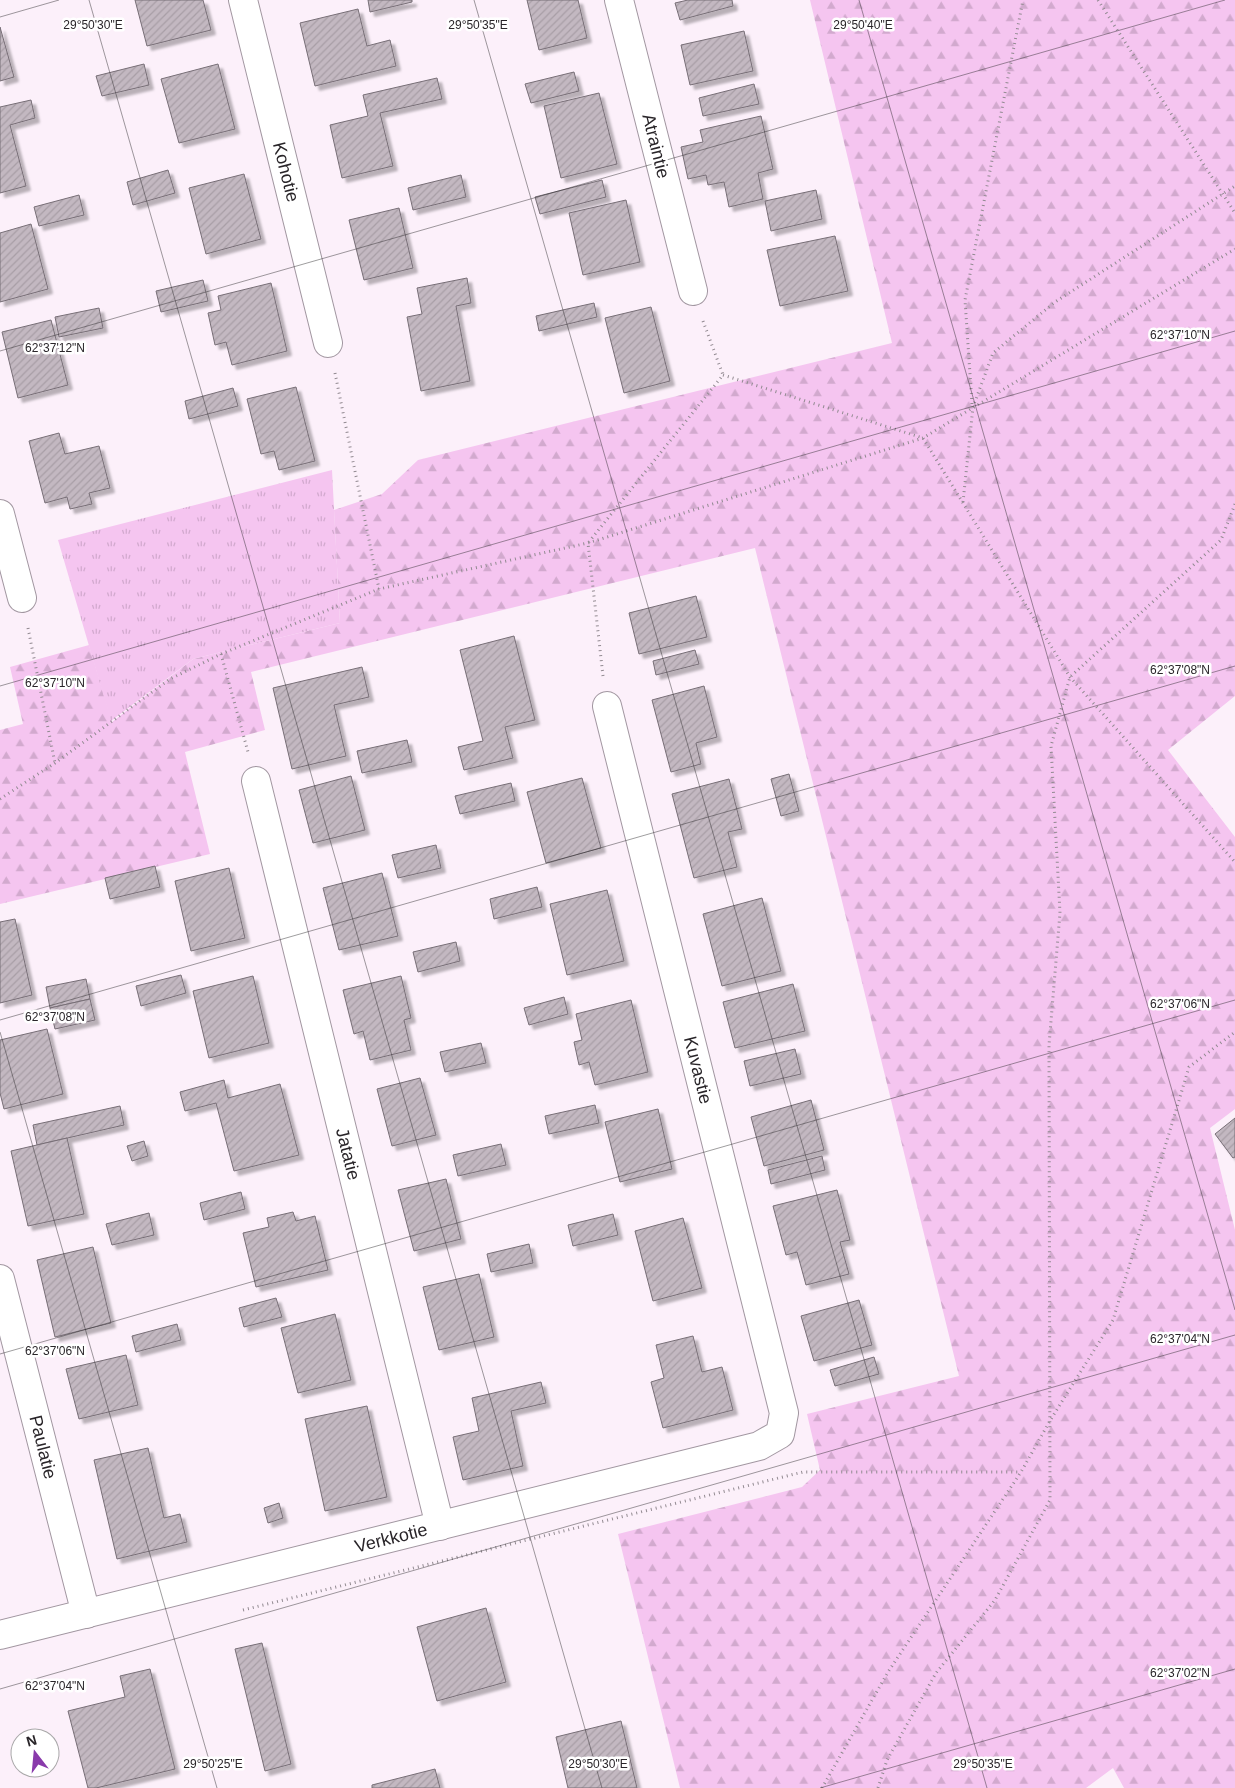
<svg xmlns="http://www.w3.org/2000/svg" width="1235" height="1788" font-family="Helvetica,sans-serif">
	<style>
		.forest { fill: url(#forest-firs) }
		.park { fill: url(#park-tufts) }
		.building { fill: url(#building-hatch); stroke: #776e76; filter: url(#shadow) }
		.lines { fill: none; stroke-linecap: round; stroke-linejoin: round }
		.minor-casing { stroke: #a297a1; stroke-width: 30 }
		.path { stroke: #928a91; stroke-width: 3; stroke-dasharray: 1 4; stroke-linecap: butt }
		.minor { stroke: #fff; stroke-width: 28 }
		.ticks { fill: none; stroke: #292529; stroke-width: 1; stroke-opacity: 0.45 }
		.labels { text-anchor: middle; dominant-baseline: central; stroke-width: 5; stroke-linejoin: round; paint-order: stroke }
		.street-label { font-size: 18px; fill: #292529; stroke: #fff }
		.ticks-label { font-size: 12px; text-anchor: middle; fill: #292529; stroke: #fff; stroke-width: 5; stroke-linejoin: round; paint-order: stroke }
	</style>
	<defs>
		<pattern id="forest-firs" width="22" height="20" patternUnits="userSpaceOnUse" patternTransform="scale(1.25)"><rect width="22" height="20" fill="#f5c5f0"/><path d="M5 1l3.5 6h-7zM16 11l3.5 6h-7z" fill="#d2a9ce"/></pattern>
		<pattern id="park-tufts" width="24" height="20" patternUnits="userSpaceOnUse" patternTransform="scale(1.25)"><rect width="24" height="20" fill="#f5c5f0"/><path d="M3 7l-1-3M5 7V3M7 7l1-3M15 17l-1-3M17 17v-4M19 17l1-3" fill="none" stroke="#d2a9ce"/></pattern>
		<pattern id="building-hatch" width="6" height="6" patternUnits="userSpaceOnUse" patternTransform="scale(1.25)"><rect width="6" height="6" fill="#c3b8c1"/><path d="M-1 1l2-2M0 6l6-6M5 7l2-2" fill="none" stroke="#a89ea6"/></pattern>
		<filter id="shadow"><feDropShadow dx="4.5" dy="4.5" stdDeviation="1" flood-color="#0004"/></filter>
	</defs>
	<rect width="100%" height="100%" fill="#fcf0fa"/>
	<polygon class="forest" points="810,0 1235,0 1235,696 1168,750 1235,837 1235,1109 1210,1128 1235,1230 1235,1788 1124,1788 1113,1768 1086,1788 680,1788 618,1534 802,1487 820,1470 807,1414 959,1376 755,548 251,672 265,730 185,752 210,854 0,904 0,730 23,724 10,667 89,645 112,722 193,659 340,623 334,510 382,494 418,460 892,343"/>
	<polygon class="park" points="332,470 340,623 193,659 111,721 58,540"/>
	<g class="building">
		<polygon points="135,0 203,0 211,30 147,46"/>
		<polygon points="368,0 412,0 412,2 370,12"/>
		<polygon points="527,0 578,0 587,38 539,50"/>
		<polygon points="688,0 732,0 733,6 680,20 675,3"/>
		<polygon points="358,9 367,46 390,40 396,66 315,86 300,23"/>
		<polygon points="0,27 14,77 0,81"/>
		<polygon points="744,31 753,71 690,85 681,45"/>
		<polygon points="144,64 149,85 102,96 96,76"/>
		<polygon points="218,64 235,129 179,143 161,79"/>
		<polygon points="574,72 579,91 531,103 525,84"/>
		<polygon points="437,78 442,99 380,113 393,166 342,178 330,125 368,116 363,95"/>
		<polygon points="754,84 759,104 703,116 699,98"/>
		<polygon points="599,93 617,164 561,178 544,106"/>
		<polygon points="31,100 35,118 10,125 26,186 0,193 0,107"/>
		<polygon points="761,116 773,169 758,173 763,199 729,207 724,182 708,185 706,175 688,179 681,147 703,142 700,130"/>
		<polygon points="168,170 175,193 133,205 127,182"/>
		<polygon points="244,174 261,239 206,254 189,188"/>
		<polygon points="461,175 466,197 413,210 408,188"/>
		<polygon points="602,180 606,197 540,214 535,197"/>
		<polygon points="816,190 822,219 771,231 765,201"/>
		<polygon points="79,195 84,215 39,226 34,207"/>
		<polygon points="626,200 640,262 583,275 569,213"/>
		<polygon points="399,208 413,268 364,280 349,220"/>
		<polygon points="31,224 48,289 0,302 0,233"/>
		<polygon points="835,236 848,291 780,306 767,250"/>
		<polygon points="467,278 471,303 456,306 470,381 421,391 407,317 422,314 417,288"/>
		<polygon points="203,280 208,301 161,312 156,291"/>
		<polygon points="271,283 287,351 232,365 226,342 215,345 208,313 221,310 218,296"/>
		<polygon points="594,303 597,317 539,331 536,316"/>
		<polygon points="651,307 670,381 624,393 605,318"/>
		<polygon points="99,308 103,328 59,337 55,317"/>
		<polygon points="51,320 68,385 18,398 2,332"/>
		<polygon points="296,387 315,461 279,470 274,451 261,454 247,399"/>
		<polygon points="233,388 238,406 189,419 185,401"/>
		<polygon points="59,433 65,454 99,446 110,488 89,493 92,504 70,509 67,497 45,503 29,441"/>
		<polygon points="696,596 707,637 639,654 629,613"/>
		<polygon points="514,636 535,720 505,727 513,758 464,770 458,747 483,741 460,650"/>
		<polygon points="695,650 699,664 656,675 653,661"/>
		<polygon points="362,667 369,697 334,705 346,756 292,769 273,688"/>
		<polygon points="704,686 717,737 696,743 701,764 671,772 652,700"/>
		<polygon points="407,740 412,762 362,773 357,751"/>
		<polygon points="789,774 799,811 781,816 771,779"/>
		<polygon points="351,776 365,830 313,843 299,790"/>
		<polygon points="582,778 601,848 546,863 527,792"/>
		<polygon points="729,779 742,829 728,832 737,867 694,878 672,794"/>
		<polygon points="511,783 515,801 460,814 455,796"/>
		<polygon points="436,845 441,868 398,878 392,855"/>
		<polygon points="155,866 160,887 110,899 105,878"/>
		<polygon points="229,868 245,938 191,951 175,881"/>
		<polygon points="382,873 398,936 339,950 323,888"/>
		<polygon points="537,887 542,907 494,919 490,899"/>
		<polygon points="607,890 624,961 567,975 550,904"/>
		<polygon points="762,898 781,971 722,986 703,914"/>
		<polygon points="15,919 32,995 0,1003 0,922"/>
		<polygon points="456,942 460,961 418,972 413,952"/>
		<polygon points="181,975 186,993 141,1006 136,986"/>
		<polygon points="253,976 269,1043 209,1058 193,991"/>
		<polygon points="401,976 411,1018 404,1020 411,1050 370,1060 363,1031 354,1034 343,990"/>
		<polygon points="86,979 90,999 50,1008 46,987"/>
		<polygon points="793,984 805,1031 735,1048 723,1002"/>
		<polygon points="564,997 568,1014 529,1025 524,1008"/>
		<polygon points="90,999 95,1020 55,1029 50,1008"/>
		<polygon points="631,1000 648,1072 595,1085 589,1062 579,1065 574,1042 582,1040 576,1014"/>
		<polygon points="47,1029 63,1094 4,1109 0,1093 0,1040"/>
		<polygon points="481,1043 486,1063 445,1072 440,1052"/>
		<polygon points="795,1049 801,1074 750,1086 744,1061"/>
		<polygon points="420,1078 436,1135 392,1146 377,1089"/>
		<polygon points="224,1080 228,1098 280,1084 299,1155 234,1171 216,1103 185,1111 180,1092"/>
		<polygon points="811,1100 824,1150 764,1166 751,1117"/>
		<polygon points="595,1105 599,1123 549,1134 545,1116"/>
		<polygon points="120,1106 124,1125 37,1145 33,1125"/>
		<polygon points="658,1109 672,1169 620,1182 605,1122"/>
		<polygon points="1235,1118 1235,1157 1233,1158 1215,1134"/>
		<polygon points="67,1138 84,1214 28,1226 11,1151"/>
		<polygon points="144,1141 148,1156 132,1161 127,1146"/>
		<polygon points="501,1144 506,1165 458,1176 453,1155"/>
		<polygon points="822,1156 825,1170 771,1184 768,1170"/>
		<polygon points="446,1179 461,1239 414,1251 398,1190"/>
		<polygon points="837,1190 850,1240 840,1242 849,1274 806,1285 797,1252 786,1255 773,1206"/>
		<polygon points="241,1192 245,1209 204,1220 200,1203"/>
		<polygon points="293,1212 296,1221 315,1216 328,1270 256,1287 243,1233 269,1227 267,1218"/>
		<polygon points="149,1213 154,1235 112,1245 106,1224"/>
		<polygon points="613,1214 618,1235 573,1246 568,1225"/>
		<polygon points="683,1218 702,1288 653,1301 635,1231"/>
		<polygon points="529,1244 533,1263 491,1272 487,1254"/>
		<polygon points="93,1247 111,1323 55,1337 37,1260"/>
		<polygon points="479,1274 494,1337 439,1350 423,1287"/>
		<polygon points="276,1298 282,1317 244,1327 239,1308"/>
		<polygon points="859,1300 872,1345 814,1361 801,1316"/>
		<polygon points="335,1314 351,1380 298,1393 281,1328"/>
		<polygon points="177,1324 181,1340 136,1352 132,1336"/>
		<polygon points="693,1336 702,1372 722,1367 733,1410 663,1428 651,1382 664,1378 656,1345"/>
		<polygon points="126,1355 138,1405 79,1419 66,1369"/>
		<polygon points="874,1357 879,1374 835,1386 830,1370"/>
		<polygon points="541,1382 546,1403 511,1411 523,1466 463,1480 453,1437 479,1431 472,1398"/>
		<polygon points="367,1406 387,1497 325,1511 305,1419"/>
		<polygon points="148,1448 164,1518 180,1514 187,1542 117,1559 94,1460"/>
		<polygon points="279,1503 283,1518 268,1523 264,1508"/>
		<polygon points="486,1608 506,1682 437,1701 417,1627"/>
		<polygon points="262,1643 291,1764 265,1771 235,1649"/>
		<polygon points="150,1669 175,1769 96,1788 88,1788 68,1711 125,1697 120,1676"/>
		<polygon points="621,1721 637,1788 568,1788 556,1737"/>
		<polygon points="435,1769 440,1788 372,1788 372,1785"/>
	</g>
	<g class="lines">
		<defs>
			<g id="minor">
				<polyline points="243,0 328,343"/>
				<polyline points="619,0 693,291"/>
				<polyline points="0,514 22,598"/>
				<polyline points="256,781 440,1526"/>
				<polyline points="0,1279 86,1614"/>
				<polyline points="0,1635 759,1446 780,1434 784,1413 607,706"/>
			</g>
		</defs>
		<use href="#minor" class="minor-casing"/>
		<g class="path">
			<polyline points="1098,0 1235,213"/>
			<polyline points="703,321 723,375"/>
			<polyline points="335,373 379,589"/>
			<polyline points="723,375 923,438 1070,677 1235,862"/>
			<polyline points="972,404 965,300 1023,0"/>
			<polyline points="963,502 973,407 993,353 1055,302 1235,186"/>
			<polyline points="28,628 55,763"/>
			<polyline points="221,654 248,752"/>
			<polyline points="603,676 588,543 723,375"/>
			<polyline points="0,799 55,763 170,679 221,654 379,589 588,543 923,438 1235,249"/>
			<polyline points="243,1610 803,1472 1021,1472"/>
			<polyline points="822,1788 888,1672 1021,1472 1051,1419 1113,1320 1189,1067 1235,1032"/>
			<polyline points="878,1788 887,1760 936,1673 995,1600 1050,1500 1049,1045 1060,913 1051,746 1070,677 1221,540 1235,504"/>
		</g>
		<use href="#minor" class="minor"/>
	</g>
	<path class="ticks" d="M89,0L602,1788M474,0L987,1788M859,0L1235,1310M0,17L59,0M0,351L1225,0M0,686L1235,331M0,1020L1235,666M0,1032L217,1788M0,1354L1235,1000M0,1689L1235,1335M820,1788L1235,1669"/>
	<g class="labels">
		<g class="street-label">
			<text transform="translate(656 146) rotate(76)">Atraintie</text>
			<text transform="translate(286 172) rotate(76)">Kohotie</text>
			<text transform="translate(698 1070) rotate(76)">Kuvastie</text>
			<text transform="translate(348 1154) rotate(76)">Jatatie</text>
			<text transform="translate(43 1447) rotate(76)">Paulatie</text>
			<text transform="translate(391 1538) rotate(-14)">Verkkotie</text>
		</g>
	</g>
	<g class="ticks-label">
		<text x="93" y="29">29°50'30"E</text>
		<text x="478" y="29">29°50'35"E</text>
		<text x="863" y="29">29°50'40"E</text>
		<text x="1180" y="339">62°37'10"N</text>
		<text x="55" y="352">62°37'12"N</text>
		<text x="1180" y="674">62°37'08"N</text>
		<text x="55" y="687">62°37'10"N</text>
		<text x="1180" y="1008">62°37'06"N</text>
		<text x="55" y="1021">62°37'08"N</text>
		<text x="1180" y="1343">62°37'04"N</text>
		<text x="55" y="1355">62°37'06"N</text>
		<text x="1180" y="1677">62°37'02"N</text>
		<text x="55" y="1690">62°37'04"N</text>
		<text x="213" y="1768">29°50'25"E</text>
		<text x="598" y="1768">29°50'30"E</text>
		<text x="983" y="1768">29°50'35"E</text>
	</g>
	<g transform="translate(35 1753) rotate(344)"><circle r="24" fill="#ffffff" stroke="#a9a8a9"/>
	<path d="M0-4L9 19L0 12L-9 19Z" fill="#893aab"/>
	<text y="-8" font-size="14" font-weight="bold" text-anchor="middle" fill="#292529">N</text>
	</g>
</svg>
